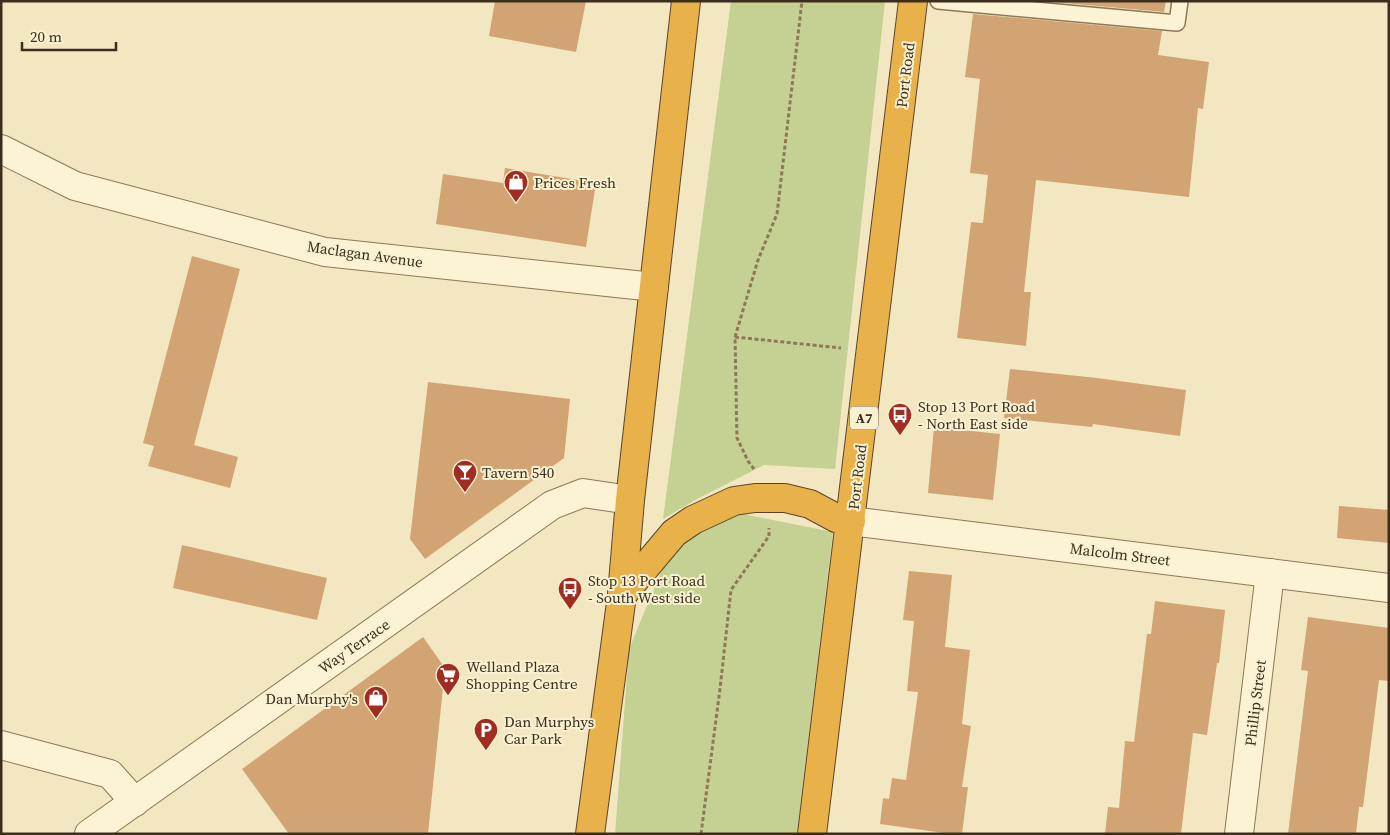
<svg xmlns="http://www.w3.org/2000/svg" width="1390" height="835" font-family="'Source Serif 4',serif">
	<style>
		.green { fill: #c4d193 }
		.building { fill: #d3a473 }
		.lines { fill: none; stroke-linecap: round; stroke-linejoin: round }
		.lane-casing { stroke: #8d7857; stroke-width: 18 }
		.street-casing { stroke: #8d7857; stroke-width: 30 }
		.highway-casing { stroke: #5a452b; stroke-width: 30 }
		.path { stroke: #8d7857; stroke-width: 3; stroke-dasharray: 4 2.5; stroke-linecap: butt }
		.lane { stroke: #fcf3d5; stroke-width: 15 }
		.street { stroke: #fcf3d5; stroke-width: 28 }
		.highway { stroke: #e8b14a; stroke-width: 28 }
		.labels { text-anchor: middle; dominant-baseline: central; stroke-width: 4; stroke-linejoin: round; paint-order: stroke }
		.shield { fill: #f8f1d1; stroke: #746852; stroke-width: 1 }
		.shield-label { font-size: 14px; font-weight: bold; fill: #3b2e1c }
		.street-label { font-size: 15px; fill: #3b2e1c; stroke: #f8f1d1 }
		.poi-label { font-size: 15px; fill: #3b2e1c; stroke: #f8f1d1; text-anchor: start }
	</style>
	<rect width="100%" height="100%" fill="#f2e7c0"/>
	<g class="green">
		<polygon points="731,1 885,1 835,469 764,465 697,499 663,519"/>
		<polygon points="733,512 833,532 797,834 615,834 629,649 671,548"/>
	</g>
	<g class="building">
		<polygon points="495,1 586,1 576,52 489,36"/>
		<polygon points="1043,1 1166,1 1164,12"/>
		<polygon points="973,14 1162,31 1158,55 1209,62 1203,109 1198,108 1189,197 1036,180 1024,292 1031,292 1026,346 957,338 971,222 983,223 988,175 970,173 980,79 965,77"/>
		<polygon points="505,168 596,183 586,247 436,224 443,174 503,183"/>
		<polygon points="192,256 240,269 194,445 238,457 230,488 148,466 154,446 143,443"/>
		<polygon points="1010,369 1097,378 1186,390 1180,436 1093,424 1092,427 1004,418"/>
		<polygon points="428,382 570,399 564,458 425,559 410,539"/>
		<polygon points="934,427 1000,434 993,500 928,493"/>
		<polygon points="1339,506 1389,510 1389,543 1337,538"/>
		<polygon points="182,545 327,578 317,620 173,588"/>
		<polygon points="909,571 952,575 945,647 970,650 962,724 971,726 962,787 968,787 962,834 951,834 880,824 883,798 889,799 892,778 906,780 918,692 907,691 914,621 903,620"/>
		<polygon points="1155,601 1225,610 1219,663 1217,663 1207,735 1193,733 1181,834 1105,834 1108,807 1119,808 1125,741 1134,742 1147,634 1151,634"/>
		<polygon points="1308,617 1389,628 1389,681 1379,680 1363,807 1359,807 1356,834 1288,834 1308,671 1301,670"/>
		<polygon points="423,637 445,668 428,834 289,834 242,769"/>
	</g>
	<g class="lines">
		<defs>
			<polyline id="lane" points="938,1 1177,23 1180,1"/>
			<g id="street">
				<polyline points="1,149 75,186 325,252 654,287"/>
				<polyline points="851,521 1389,588"/>
				<polyline points="1,745 110,774 135,802"/>
				<polyline points="89,834 552,505 583,493 630,500"/>
				<polyline points="1239,834 1270,573"/>
			</g>
			<g id="highway">
				<polyline points="622,595 674,533 693,520 734,501 755,498 785,498 810,504 836,518 851,521"/>
				<polyline points="590,834 622,595 630,500 686,1"/>
				<polyline points="812,834 913,1"/>
			</g>
		</defs>
		<use href="#lane" class="lane-casing"/>
		<use href="#street" class="street-casing"/>
		<use href="#highway" class="highway-casing"/>
		<g class="path">
			<polyline points="735,337 841,348"/>
			<polyline points="754,469 748,461 737,438 735,337 758,260 777,214 802,1"/>
			<polyline points="701,834 720,689 731,590 769,536 769,528"/>
		</g>
		<use href="#lane" class="lane"/>
		<use href="#street" class="street"/>
		<use href="#highway" class="highway"/>
	</g>
	<defs>
		<symbol id="shop-pin" viewBox="-11 -11 22 30"><path d="M0 17L-7.5 6A9.5 9.5 0 1 1 7.5 6Z" fill="#a12c21" stroke="#f8f1d1"/><path d="M-5-2.5h2.3a2.7 3.5 0 0 1 5.4 0H5L5.5 6h-11ZM-1.5-2.5h3a1.5 2.3 0 0 0-3 0Z" fill="#fff"/></symbol>
		<symbol id="bus-pin" viewBox="-11 -11 22 30"><path d="M0 17L-7.5 6A9.5 9.5 0 1 1 7.5 6Z" fill="#a12c21" stroke="#f8f1d1"/><path d="M-5-6H5V4H4V6H2V4H-2V6H-4V4H-5ZM-3.5-4V0h7V-4ZM-3.5 1.2v1.5H-2V1.2ZM2 1.2v1.5H3.5V1.2Z" fill="#fff"/></symbol>
		<symbol id="bar-pin" viewBox="-11 -11 22 30"><path d="M0 17L-7.5 6A9.5 9.5 0 1 1 7.5 6Z" fill="#a12c21" stroke="#f8f1d1"/><path d="M-6-5H6L.8 .8V4.5H3.5V6h-7V4.5H-.8V.8Z" fill="#fff"/></symbol>
		<symbol id="supermarket-pin" viewBox="-11 -11 22 30"><path d="M0 17L-7.5 6A9.5 9.5 0 1 1 7.5 6Z" fill="#a12c21" stroke="#f8f1d1"/><path d="M-6-5.5h2.5l.6 2H6L4.5 2H-2.5L-4.4-4H-6ZM-1.5 3.2a1.3 1.3 0 1 0 .1 0ZM3 3.2a1.3 1.3 0 1 0 .1 0Z" fill="#fff"/></symbol>
		<symbol id="parking-pin" viewBox="-11 -11 22 30"><path d="M0 17L-7.5 6A9.5 9.5 0 1 1 7.5 6Z" fill="#a12c21" stroke="#f8f1d1"/><path d="M-3.5-5.5H1a3.5 3.5 0 0 1 0 7H-1V5.5H-3.5ZM-1-3.4V-.6H.8a1.4 1.4 0 0 0 0-2.8Z" fill="#fff"/></symbol>
	</defs>
	<g fill-rule="evenodd">
		<use href="#shop-pin" x="502" y="168" width="28" height="38"/>
		<use href="#bus-pin" x="886" y="401" width="28" height="38"/>
		<use href="#bar-pin" x="451" y="458" width="28" height="38"/>
		<use href="#bus-pin" x="556" y="575" width="28" height="38"/>
		<use href="#supermarket-pin" x="434" y="661" width="28" height="38"/>
		<use href="#shop-pin" x="362" y="684" width="28" height="38"/>
		<use href="#parking-pin" x="472" y="716" width="28" height="38"/>
	</g>
	<g class="labels">
		<rect class="shield" x="850" y="406.5" width="28" height="23" rx="4"/>
		<g class="shield-label">
			<text x="864" y="418">A7</text>
		</g>
		<g class="street-label">
			<text transform="translate(905 75) rotate(-83)">Port Road</text>
			<text transform="translate(365 254) rotate(8)">Maclagan Avenue</text>
			<text transform="translate(857 477) rotate(-83)">Port Road</text>
			<text transform="translate(1120 554) rotate(7)">Malcolm Street</text>
			<text transform="translate(354 646) rotate(-35)">Way Terrace</text>
			<text transform="translate(1255 703) rotate(-83)">Phillip Street</text>
		</g>
		<g class="poi-label">
			<text x="534" y="182">Prices Fresh</text>
			<text x="918" y="406">Stop 13 Port Road<tspan x="918" dy="17">- North East side</tspan></text>
			<text x="482" y="472">Tavern 540</text>
			<text x="588" y="580">Stop 13 Port Road<tspan x="588" dy="17">- South West side</tspan></text>
			<text x="466" y="666">Welland Plaza<tspan x="466" dy="17">Shopping Centre</tspan></text>
			<text x="358" y="698" text-anchor="end">Dan Murphy's</text>
			<text x="504" y="721">Dan Murphys<tspan x="504" dy="17">Car Park</tspan></text>
		</g>
	</g>
	<rect width="1390" height="835" fill="none" stroke="#3b2e1c" stroke-width="5"/>
	<path d="M22 42v8h94v-8" fill="none" stroke="#3b2e1c" stroke-width="2.5"/>
	<text x="30" y="42" font-size="15" fill="#3b2e1c" stroke="#f8f1d1" stroke-width="4" paint-order="stroke">20 m</text>
</svg>
